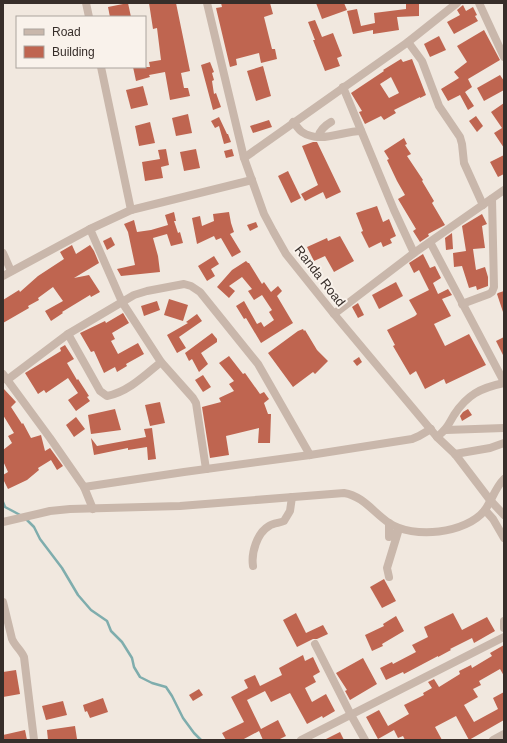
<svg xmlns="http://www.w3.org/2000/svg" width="507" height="743" font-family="Helvetica,sans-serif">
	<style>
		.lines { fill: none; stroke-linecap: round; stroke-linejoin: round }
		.stream { stroke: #7fadad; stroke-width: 2.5 }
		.building { fill: #bf6550; fill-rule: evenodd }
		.minor { stroke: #c9b7ab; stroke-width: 8 }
		.labels { text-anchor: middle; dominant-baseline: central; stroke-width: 4; stroke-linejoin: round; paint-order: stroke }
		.street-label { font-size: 13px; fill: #372e2a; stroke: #f9f2eb }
	</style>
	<rect width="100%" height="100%" fill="#f1e8df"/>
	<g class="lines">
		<g class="stream">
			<polyline points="3,502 5,507 22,516"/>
			<polyline points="26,519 34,527 40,539 62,568 78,595 91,610 107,621 111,631 122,642 132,658 134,667 140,677 152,683 166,687 172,696 183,718 194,733 201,740"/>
		</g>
	</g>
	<g class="building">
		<polygon points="128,3 131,17 110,17 108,7"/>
		<polygon points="149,3 176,3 190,71 181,73 184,88 188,88 190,96 170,100 165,72 149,75 150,77 136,81 133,67 150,67 149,62 161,60 157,28 153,29"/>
		<polygon points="221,3 270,3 273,14 264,17 272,49 275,49 277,59 261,63 259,53 236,59 237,65 230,67 216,8 222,7"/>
		<polygon points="316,3 344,3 347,10 322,19"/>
		<polygon points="406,3 419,3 419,16 397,17 399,30 373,34 373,30 353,34 347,11 357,9 361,26 375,23 374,13 406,9"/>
		<polygon points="463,5 466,11 473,7 477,15 475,16 478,21 454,34 447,22 460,15 457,10"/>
		<polygon points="315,20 322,37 333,33 342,56 337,58 340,66 325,71 313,40 315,40 308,22"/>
		<polygon points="484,30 500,60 468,79 472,87 465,92 474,106 468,110 460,95 448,101 441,89 459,78 454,72 467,62 457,46"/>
		<polygon points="439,36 446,50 430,57 424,44"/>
		<path d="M401,59L403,62L412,59L426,95L420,98V97L394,110L396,113L384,120L381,116L365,124L359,112L362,111L351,93L384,71L383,70ZM391,77L399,93L389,98L380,84Z"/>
		<polygon points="210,62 214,72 212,73 214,80 212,81 214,94 216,93 221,107 213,110 201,65"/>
		<polygon points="263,66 271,96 256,101 247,71"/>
		<polygon points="500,75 504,81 504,90 484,101 477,88"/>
		<polygon points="143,86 148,105 131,109 126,90"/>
		<polygon points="504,103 504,148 494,133 502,128 491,112"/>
		<polygon points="188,114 192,133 176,136 172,118"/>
		<polygon points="476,116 483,126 477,132 469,121"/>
		<polygon points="219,117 227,134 228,134 231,142 224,144 219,126 215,128 211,121"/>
		<polygon points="269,120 272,127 253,133 250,126"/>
		<polygon points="150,122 155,143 139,146 135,126"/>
		<polygon points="404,138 407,144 405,145 411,154 407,156 423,180 422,181 434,201 432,203 445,225 428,234 429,236 420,242 413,231 416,229 398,199 405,195 397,181 387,160 389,159 384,151"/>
		<polygon points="313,142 317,142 341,192 326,199 323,192 305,201 301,194 318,185 302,146"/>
		<polygon points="166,149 169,165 161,167 163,178 145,181 142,162 160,159 158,150"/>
		<polygon points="196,149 200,168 184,171 180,152"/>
		<polygon points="232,149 234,156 226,158 224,151"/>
		<polygon points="504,155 504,174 498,177 490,162"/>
		<polygon points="288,171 301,198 291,203 278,176"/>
		<polygon points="377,206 383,222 389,219 396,236 390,239 392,243 383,247 381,242 369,248 361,232 363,231 356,213"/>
		<polygon points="174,212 176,221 174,221 178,233 180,232 183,243 171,246 167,234 153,238 158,256 160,272 121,276 117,269 135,265 128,232 124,224 134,220 137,232 151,230 168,225 165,215"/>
		<polygon points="229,212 231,223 234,232 230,234 241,252 232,257 221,238 216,240 214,236 197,244 192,218 200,216 202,226 214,221 213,214"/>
		<polygon points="482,214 487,224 482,226 485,248 473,249 476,270 485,267 488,277 488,286 477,290 476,286 469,288 462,266 454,267 453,253 466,251 462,226"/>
		<polygon points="256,222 258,227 250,231 247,225"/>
		<polygon points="452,233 453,249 446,250 445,238"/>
		<polygon points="340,236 354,261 334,272 325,256 314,261 307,247 327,238 328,241"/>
		<polygon points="111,237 115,245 107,250 103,241"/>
		<polygon points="72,245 76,254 90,245 94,251 99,263 74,278 89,275 100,292 91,297 90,295 62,312 63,313 51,321 45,311 63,301 53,287 38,298 39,300 28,306 29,308 3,323 3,300 19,290 20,292 38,276 64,259 60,252"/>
		<polygon points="423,254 430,268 435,266 441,278 433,283 438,294 448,289 452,295 442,299 451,316 434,324 445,346 469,334 486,365 446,384 444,379 425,389 416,371 410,375 393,346 395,345 387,330 415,316 417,314 409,300 429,290 419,270 414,273 409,263"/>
		<polygon points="214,256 219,264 211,269 215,276 207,281 198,266"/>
		<polygon points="246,261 248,263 249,263 262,284 264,282 271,292 278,286 282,291 277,296 293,323 261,343 246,318 244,319 236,306 244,301 257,324 261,322 264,327 274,320 269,312 272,310 262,295 254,300 248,291 252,289 242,277 229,286 235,291 229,298 217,287 232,270"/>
		<polygon points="396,282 403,296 379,309 372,295"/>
		<polygon points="504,291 504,312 503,312 497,294 498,293"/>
		<polygon points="169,299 188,305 183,321 164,315"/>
		<polygon points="157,301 160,310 144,316 141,306"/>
		<polygon points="358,303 364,315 358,318 352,307"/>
		<polygon points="123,313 129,323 112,333 115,339 111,341 118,354 138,343 144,354 126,364 127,366 117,372 115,367 104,373 94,351 91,352 80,333 105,321 106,323"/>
		<polygon points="197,314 202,321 179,337 186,348 177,353 167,335 188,323 186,322"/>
		<polygon points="303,329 304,331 305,330 317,350 328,361 315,374 313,372 293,387 268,353 298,331"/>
		<polygon points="212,333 217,339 217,342 201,353 208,364 199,372 192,359 189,361 185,353"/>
		<polygon points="504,337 504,357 496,341"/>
		<polygon points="65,345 74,359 67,363 77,380 78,379 89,396 87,397 90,401 76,411 68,400 78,393 68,378 46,393 44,390 38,394 25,373 61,351 60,348"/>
		<polygon points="229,356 243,374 245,373 260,394 264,392 269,399 264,403 268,414 271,414 270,443 258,443 259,428 226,436 229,455 210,458 202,407 221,402 219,398 234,391 229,384 234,381 219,363"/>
		<polygon points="359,357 362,362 357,366 353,361"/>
		<polygon points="203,375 211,387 203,392 195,380"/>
		<polygon points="3,388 16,402 11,407 22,424 23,423 31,438 41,435 45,451 50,448 63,466 57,470 51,460 38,468 39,470 27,480 8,489 3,479 3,475 8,472 3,461 3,450 12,443 8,436 14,433 3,415"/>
		<polygon points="160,402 165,423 150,426 145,405"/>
		<polygon points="115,409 121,430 91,434 88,415"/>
		<polygon points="468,409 472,415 462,421 460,416 463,412"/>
		<polygon points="76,417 85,429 74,437 66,425"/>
		<polygon points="152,428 156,459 148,460 147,447 128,450 128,448 94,455 91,438 97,446 146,437 144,429"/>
		<polygon points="384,579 396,601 382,608 370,587"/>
		<polygon points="296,613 306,633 323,625 328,634 317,639 313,639 297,647 283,620"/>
		<polygon points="453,613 462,630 487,617 495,631 474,643 472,638 450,649 451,650 438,657 438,656 404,674 403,672 386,680 380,668 392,662 393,664 416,652 412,645 428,637 424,627"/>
		<polygon points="396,616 404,631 382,644 383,646 372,651 365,635 384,626 383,624"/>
		<polygon points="504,645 504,676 500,669 479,681 481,685 473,689 478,697 464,705 474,722 498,709 493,698 504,692 504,720 469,740 456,716 435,727 442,740 405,740 403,736 398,738 394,730 378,739 366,717 379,710 388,726 409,714 404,705 424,695 423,693 432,688 428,682 434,679 439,687 460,674 459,671 471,665 472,668 492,656 490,653"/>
		<polygon points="303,655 305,661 313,657 320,672 313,676 316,682 305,688 312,702 326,694 335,711 323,718 322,716 307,724 290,693 271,702 265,691 247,700 261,729 278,720 286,736 278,740 263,740 259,731 242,740 226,740 222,733 244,722 231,697 248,688 244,680 255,675 260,686 282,675 279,668"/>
		<polygon points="363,658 377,684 350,700 345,691 347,690 336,673"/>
		<polygon points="16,670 20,694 3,697 3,672"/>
		<polygon points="199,689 203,695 193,701 189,695"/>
		<polygon points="103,698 108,712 90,718 87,711 85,712 83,705"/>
		<polygon points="63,701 67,715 46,720 42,706"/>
		<polygon points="75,726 77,739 48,740 47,730"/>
		<polygon points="25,730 27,740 3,740 3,735"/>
		<polygon points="340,732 344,740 324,740"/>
	</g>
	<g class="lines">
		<g class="minor">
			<polyline points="86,3 89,17"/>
			<polyline points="207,3 244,158 264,214 273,231 286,254 334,314 437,437 455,454 490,500 504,515"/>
			<polyline points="479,3 504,57"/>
			<polyline points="408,42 422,61 439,106 460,137 462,144 464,163 483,205"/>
			<polyline points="101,67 131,210"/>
			<polyline points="343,87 394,210 414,253"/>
			<path d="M293,122C296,125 299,130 302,132C320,144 342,131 361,131"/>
			<path d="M318,137C320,130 324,126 331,122"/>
			<polyline points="244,158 408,42 457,3"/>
			<polyline points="90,229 122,302 161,362 193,398 196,403 206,469"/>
			<polyline points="430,242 504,382"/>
			<polyline points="3,253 11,271"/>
			<polyline points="3,276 90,229 131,210 252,180"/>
			<polyline points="462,304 489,294 492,292 494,287 492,199"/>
			<polyline points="334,314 414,253 504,190"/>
			<path d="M68,334L100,391L107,396C128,392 145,375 161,362"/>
			<polyline points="3,374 50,438 84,487 93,509"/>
			<polyline points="7,380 68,334 134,295 147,291 184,284 191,286 200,292 258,364 310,455"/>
			<polyline points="446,430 504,428"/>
			<path d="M437,437C447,429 448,425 454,415C467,395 480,388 504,383"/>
			<polyline points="455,454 490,448 504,443"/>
			<polyline points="84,487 184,472 310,455 412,439 419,436 431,429"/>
			<polyline points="485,510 493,519 504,538"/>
			<path d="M3,522L50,511L70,509L180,506L344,493C363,496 373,512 389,523C413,539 466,534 485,510C492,500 495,488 504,479"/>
			<polyline points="389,523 389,537 398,532 387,568 389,577"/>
			<path d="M253,566C251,553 257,533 269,526C273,523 280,523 284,521L290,511L292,497"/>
			<path d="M3,602L12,639C15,646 21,650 24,657L34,740"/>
			<polyline points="504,621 504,628"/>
			<polyline points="315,644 351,715 365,740"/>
			<polyline points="301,740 504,637"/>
			<polyline points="493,740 504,734"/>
		</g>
	</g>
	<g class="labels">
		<g class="street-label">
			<text transform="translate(320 276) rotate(52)">Randa Road</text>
		</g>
	</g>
	<rect width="507" height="743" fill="none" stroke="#372e2a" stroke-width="8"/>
	<rect x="16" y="16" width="130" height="52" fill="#f9f2eb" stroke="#aba49e"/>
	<rect x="24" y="29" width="20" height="6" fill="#c9b7ab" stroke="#aba49e"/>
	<text x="52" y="36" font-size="12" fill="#372e2a">Road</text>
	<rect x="24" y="46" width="20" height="12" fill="#bf6550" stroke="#aba49e"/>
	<text x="52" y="56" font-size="12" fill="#372e2a">Building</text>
</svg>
